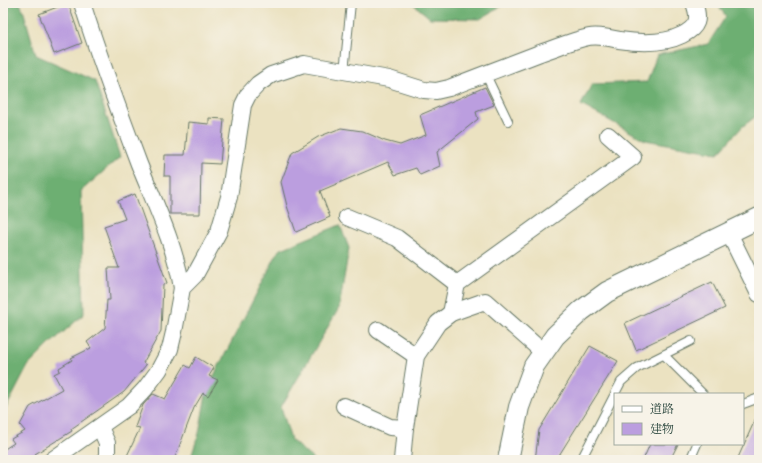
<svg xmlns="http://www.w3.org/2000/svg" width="762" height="463" font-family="'IM FELL DW Pica','Noto Serif JP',serif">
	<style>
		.forest { fill: #6daf72; stroke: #467653 }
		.building { fill: #bb9edf }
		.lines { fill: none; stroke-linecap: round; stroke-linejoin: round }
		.service-casing { stroke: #667765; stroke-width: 10 }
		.minor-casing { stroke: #667765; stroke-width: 18 }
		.tertiary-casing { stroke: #667765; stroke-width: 22 }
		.service { stroke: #fff; stroke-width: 8 }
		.minor { stroke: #fff; stroke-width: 16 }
		.tertiary { stroke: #fff; stroke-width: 20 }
	</style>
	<rect width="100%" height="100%" fill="#f7f3e8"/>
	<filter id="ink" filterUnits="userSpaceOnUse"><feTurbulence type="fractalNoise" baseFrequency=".025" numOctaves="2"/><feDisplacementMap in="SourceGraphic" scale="8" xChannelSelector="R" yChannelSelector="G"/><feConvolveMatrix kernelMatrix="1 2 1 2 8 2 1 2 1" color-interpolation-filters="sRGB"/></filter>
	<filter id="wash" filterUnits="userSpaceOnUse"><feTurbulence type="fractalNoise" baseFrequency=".012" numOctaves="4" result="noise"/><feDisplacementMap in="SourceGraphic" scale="16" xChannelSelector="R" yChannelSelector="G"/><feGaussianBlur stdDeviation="0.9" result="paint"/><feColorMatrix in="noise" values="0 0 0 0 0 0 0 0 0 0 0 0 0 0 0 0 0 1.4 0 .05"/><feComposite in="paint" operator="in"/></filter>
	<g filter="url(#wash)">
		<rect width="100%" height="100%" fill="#ebe2c1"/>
		<g class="forest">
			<polygon points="3,3 20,3 24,13 36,55 95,81 120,157 81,191 84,314 51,343 28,366 3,414"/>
			<polygon points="412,3 507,3 480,19 430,18"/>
			<polygon points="716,3 759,3 759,114 743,126 718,153 645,140 581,105 592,84 647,82 657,55 708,44 726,16"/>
			<polygon points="340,225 349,248 339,308 281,407 291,440 314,460 190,460 199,433 207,389 279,250"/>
		</g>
		<g id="blocks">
			<g class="building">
				<polygon points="68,3 82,43 54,54 39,14"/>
				<polygon points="485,87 494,105 476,112 478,119 437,152 440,166 420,175 416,168 395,175 388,162 320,191 330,217 296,232 287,206 281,182 292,153 318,137 341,128 362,131 385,141 400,145 426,135 420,115"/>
				<polygon points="209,118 224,119 220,164 201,163 200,214 170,214 170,176 164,176 165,155 185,155 188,122 209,124"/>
				<polygon points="135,194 167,283 163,285 161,331 143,363 146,365 124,392 71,429 72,431 35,454 39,460 3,460 3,450 14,443 11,439 25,431 20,425 30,407 62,389 54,374 60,371 59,368 72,360 71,358 91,348 87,342 105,328 107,300 110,300 108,268 119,268 104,226 125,219 118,201"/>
				<polygon points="712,282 725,308 636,350 625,323"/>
				<polygon points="590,346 618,361 556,460 535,460 539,430"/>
				<polygon points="196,357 214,368 209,376 218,380 208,396 203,393 194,408 174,460 125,460 140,428 135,427 143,405 153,394 165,399 185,365 190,368"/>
				<polygon points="759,411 759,460 737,460"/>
				<polygon points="650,444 678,444 670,460 643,460"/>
			</g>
		</g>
	</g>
	<g filter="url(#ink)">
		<use href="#blocks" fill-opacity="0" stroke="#667765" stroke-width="1"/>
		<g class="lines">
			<defs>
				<g id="service">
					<polyline points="344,72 351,3"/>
					<polyline points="485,73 508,121"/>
					<polyline points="664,355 703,394"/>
					<polyline points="743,404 759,398"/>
					<polyline points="582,460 583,456 621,382 637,368 691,341"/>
					<polyline points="690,460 697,444"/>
				</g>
				<g id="minor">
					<path d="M82,3C99,57 119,111 139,164C155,204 175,245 182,288"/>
					<polyline points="347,217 397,238 457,284"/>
					<polyline points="729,233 759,294"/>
					<polyline points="451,313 457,284 633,157 608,135"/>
					<polyline points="378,330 416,356"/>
					<polyline points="344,406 390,427 405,428"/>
					<polyline points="100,427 107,443 107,460"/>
					<path d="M52,460L129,406L145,389L159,370L170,349L174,332L182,288L195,275L219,231L229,197L243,105L248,95L258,84L271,75L304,64L389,79L424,90L436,91L449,88C479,76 509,65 540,53C556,48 573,40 589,37C599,35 610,38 619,40C639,43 664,44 682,35C698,27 700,19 694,3"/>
					<polyline points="402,460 405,428 416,356 438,323 451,313 485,301 544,353"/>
				</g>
				<polyline id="tertiary" points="508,460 519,407 534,366 555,336 581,311 607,292 759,218"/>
			</defs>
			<use href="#service" class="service-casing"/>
			<use href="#minor" class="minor-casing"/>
			<use href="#tertiary" class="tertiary-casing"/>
			<use href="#service" class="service"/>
			<use href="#minor" class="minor"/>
			<use href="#tertiary" class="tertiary"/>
		</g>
	</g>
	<rect width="762" height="463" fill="none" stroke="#f7f3e8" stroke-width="16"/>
	<rect x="614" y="393" width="130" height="52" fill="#f7f3e8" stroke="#a1aaa0"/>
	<rect x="622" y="406" width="20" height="6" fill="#ffffff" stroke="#a1aaa0"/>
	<text x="650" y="413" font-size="12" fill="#1f3d34">道路</text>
	<rect x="622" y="423" width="20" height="12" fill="#bb9edf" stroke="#a1aaa0"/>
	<text x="650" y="433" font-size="12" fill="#1f3d34">建物</text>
</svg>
